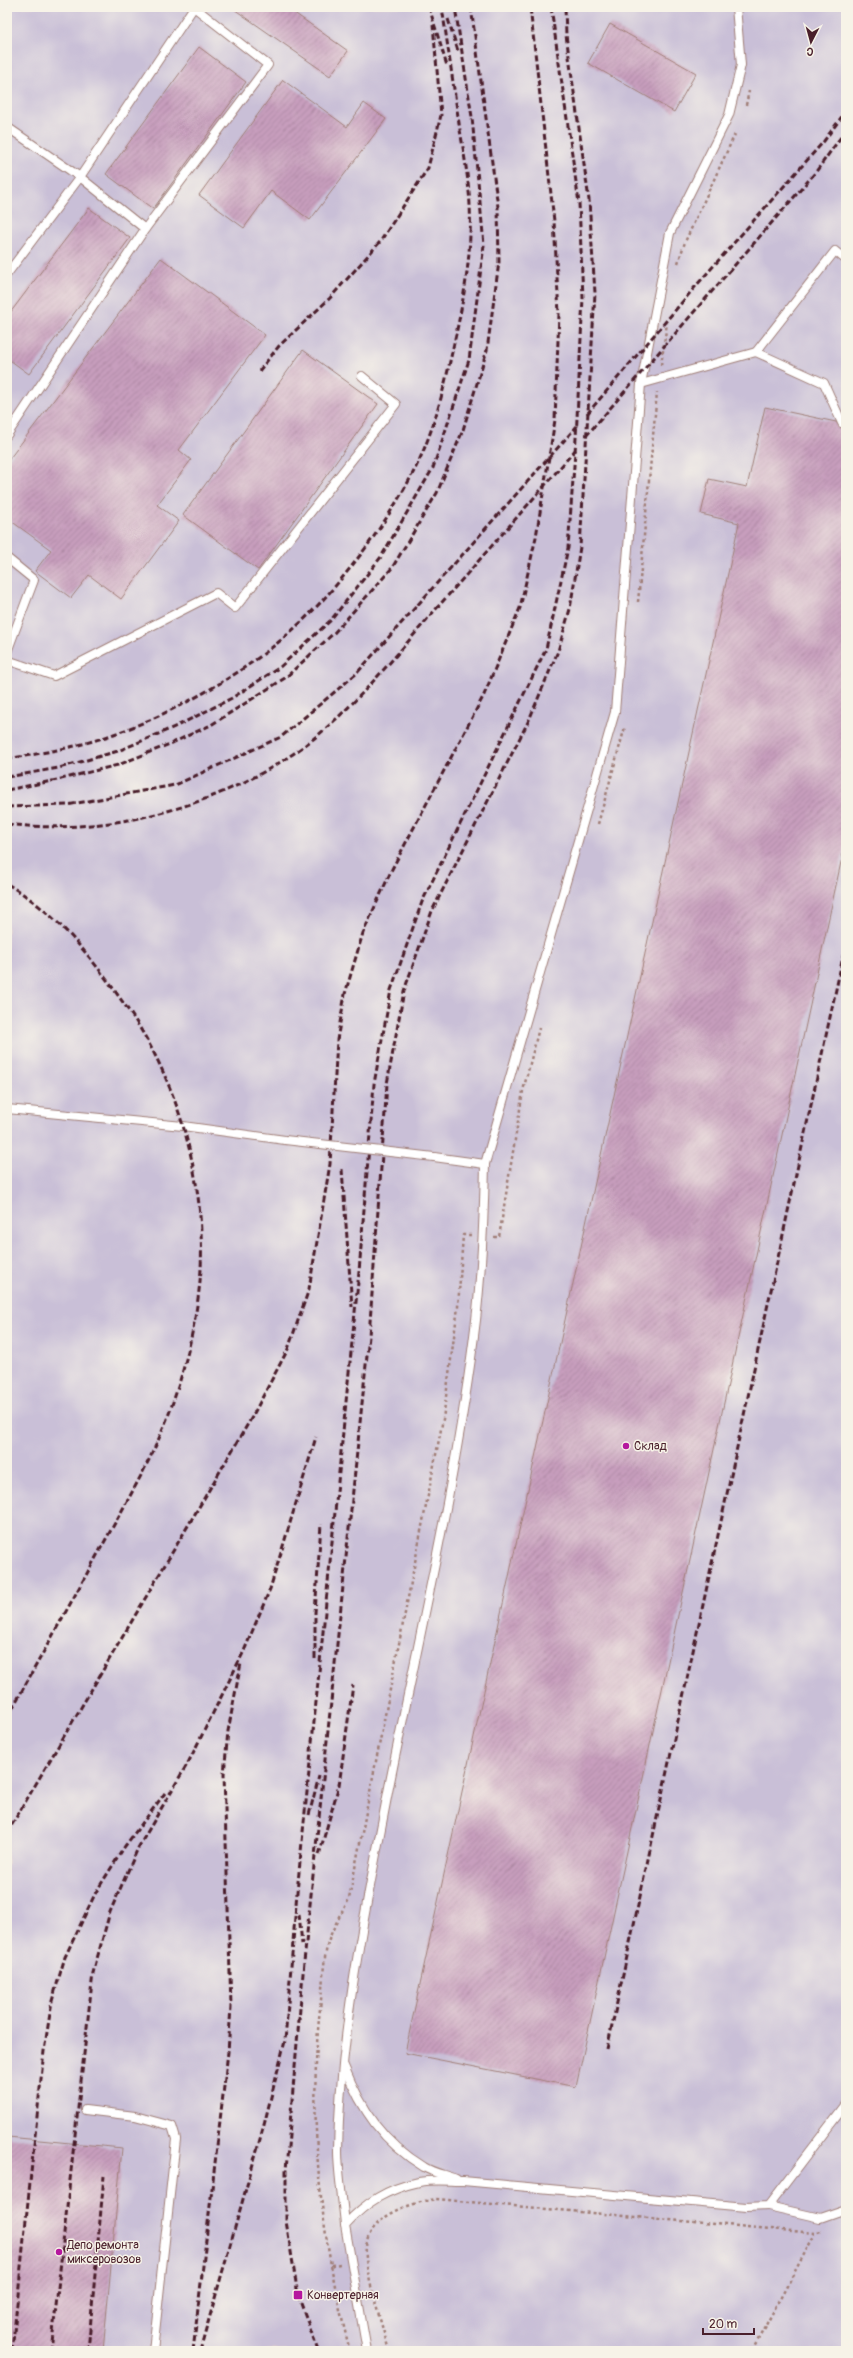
<svg xmlns="http://www.w3.org/2000/svg" width="853" height="2358" font-family="Pangolin,sans-serif">
	<style>
		.industrial { fill: #c9bfd7 }
		.building { fill: url(#building-hatch) }
		.lines { fill: none; stroke-linecap: round; stroke-linejoin: round }
		.lane-casing { stroke: #a07e77; stroke-width: 10 }
		.path { stroke: #a07e77; stroke-width: 2.5; stroke-dasharray: 3 3; stroke-linecap: butt }
		.lane { stroke: #fff; stroke-width: 8 }
		.rail { stroke: #4a1f2b; stroke-width: 3; stroke-dasharray: 6 3; stroke-linecap: butt }
		.lane-bridge-casing { stroke: #a07e77; stroke-width: 10; stroke-linecap: butt }
		.lane-bridge { stroke: #fff; stroke-width: 8 }
		.poi-dot { fill: #b5179e; stroke: #f7f3e8; stroke-width: 1.5 }
		.labels { text-anchor: middle; dominant-baseline: central; stroke-width: 3; stroke-linejoin: round; paint-order: stroke }
		.poi-label { font-size: 12px; fill: #4a1f2b; stroke: #f7f3e8; text-anchor: start }
	</style>
	<defs>
		<pattern id="building-hatch" width="6" height="6" patternUnits="userSpaceOnUse"><rect width="6" height="6" fill="#c79ebd"/><path d="M-1 1l2-2M0 6l6-6M5 7l2-2" fill="none" stroke="#a4809a"/></pattern>
	</defs>
	<rect width="100%" height="100%" fill="#f7f3e8"/>
	<filter id="ink" filterUnits="userSpaceOnUse"><feTurbulence type="fractalNoise" baseFrequency=".025" numOctaves="2"/><feDisplacementMap in="SourceGraphic" scale="8" xChannelSelector="R" yChannelSelector="G"/><feConvolveMatrix kernelMatrix="1 2 1 2 8 2 1 2 1" color-interpolation-filters="sRGB"/></filter>
	<filter id="wash" filterUnits="userSpaceOnUse"><feTurbulence type="fractalNoise" baseFrequency=".012" numOctaves="4" result="noise"/><feDisplacementMap in="SourceGraphic" scale="16" xChannelSelector="R" yChannelSelector="G"/><feGaussianBlur stdDeviation="0.9" result="paint"/><feColorMatrix in="noise" values="0 0 0 0 0 0 0 0 0 0 0 0 0 0 0 0 0 1.4 0 .05"/><feComposite in="paint" operator="in"/></filter>
	<g filter="url(#wash)">
		<rect width="100%" height="100%" fill="#f5dec3"/>
		<rect class="industrial" x="7" y="7" width="839" height="2344"/>
		<g id="blocks">
			<g class="building">
				<polygon points="231,7 286,7 348,51 330,76"/>
				<polygon points="610,24 696,73 674,112 588,63"/>
				<polygon points="199,47 246,82 153,209 106,174"/>
				<polygon points="283,80 347,127 364,103 386,119 310,220 271,191 244,228 199,195"/>
				<polygon points="89,208 130,238 29,374 7,358 7,317"/>
				<polygon points="161,258 265,335 179,450 191,460 157,505 179,521 121,599 89,575 71,598 35,571 51,550 7,518 7,462"/>
				<polygon points="303,350 378,404 258,570 183,515"/>
				<polygon points="765,407 836,422 841,428 846,427 846,839 576,2087 405,2053 739,523 701,514 709,479 747,487"/>
				<polygon points="8,2137 122,2148 103,2351 7,2351"/>
			</g>
		</g>
	</g>
	<g filter="url(#ink)">
		<use href="#blocks" fill-opacity="0" stroke="#a07e77" stroke-width="1"/>
		<g class="lines">
			<defs>
				<g id="lane">
					<polyline points="7,127 80,177 145,229"/>
					<polyline points="7,274 80,177 194,7 268,65 145,229 7,435"/>
					<polyline points="756,352 824,383 842,423"/>
					<polyline points="641,384 756,352 835,251 846,260"/>
					<polyline points="7,558 34,580 7,652"/>
					<polyline points="7,660 54,676 216,593 235,608 396,404 362,376"/>
					<polyline points="7,1109 183,1126 285,1140"/>
					<polyline points="434,1157 485,1164"/>
					<path d="M344,2066C362,2111 383,2142 424,2167C433,2173 446,2175 456,2179"/>
					<polyline points="85,2110 135,2116 172,2126 176,2139 153,2351"/>
					<polyline points="768,2206 820,2218 846,2209"/>
					<path d="M345,2225C343,2200 338,2175 338,2150C340,2027 366,1907 389,1787C420,1632 457,1477 476,1320C482,1268 484,1216 485,1164L615,712L641,384L670,233L729,115L741,65L736,7"/>
					<path d="M367,2351L345,2225C366,2202 387,2189 419,2182C432,2179 449,2181 463,2181L746,2207L768,2206L846,2104"/>
				</g>
			</defs>
			<use href="#lane" class="lane-casing"/>
			<g class="path">
				<polyline points="746,105 749,91"/>
				<polyline points="678,263 685,242 736,132"/>
				<polyline points="661,365 667,323"/>
				<polyline points="638,602 657,392"/>
				<polyline points="598,824 625,727"/>
				<polyline points="494,1237 499,1237 523,1091 539,1028"/>
				<polyline points="331,2265 341,2264"/>
				<path d="M350,2351C320,2236 307,2118 321,2000C323,1982 323,1961 328,1943C332,1928 342,1913 349,1899L443,1419L458,1307L463,1235H471"/>
				<path d="M389,2351C383,2327 363,2269 366,2247C369,2216 410,2203 436,2199L815,2233L822,2231"/>
				<polyline points="752,2351 815,2234"/>
			</g>
			<use href="#lane" class="lane"/>
			<g class="rail">
				<polyline points="429,7 447,66"/>
				<polyline points="448,19 458,51"/>
				<polyline points="259,371 279,346 330,298 380,242 428,168 441,115 433,25"/>
				<polyline points="587,414 695,287 824,141 846,111"/>
				<polyline points="586,436 815,173 846,130"/>
				<path d="M7,759C43,753 79,747 114,734C168,715 229,682 275,645C328,603 383,531 414,471C434,432 445,385 454,343C462,308 469,270 470,234C472,199 466,165 460,130C454,89 448,48 442,7"/>
				<polyline points="7,777 59,768 118,751 177,726 232,698 280,667 331,620 381,557 433,468 469,360 484,245 472,117 455,7"/>
				<polyline points="7,790 57,780 118,765 170,744 211,725 285,678 334,633 392,568 437,493 463,430 487,350 499,262 498,207 471,7"/>
				<polyline points="7,807 67,805 175,785 281,737 356,674 578,425"/>
				<path d="M7,824C119,838 251,799 334,721C371,687 403,647 436,609C483,556 530,503 576,449"/>
				<path d="M7,884C61,915 99,967 133,1017C181,1090 205,1183 201,1269C198,1313 188,1358 174,1399C158,1449 131,1494 106,1539C73,1599 40,1658 7,1718"/>
				<polyline points="342,1169 352,1307"/>
				<polyline points="315,1659 315,1613 321,1524"/>
				<polyline points="309,1815 319,1776"/>
				<polyline points="7,1833 252,1417 288,1349 309,1289 330,1164 337,1040 345,994 363,933 392,869 484,695 520,608 536,537 555,420 559,314 554,221 530,7"/>
				<polyline points="319,1855 339,1785 353,1685"/>
				<polyline points="299,1914 302,1944"/>
				<polyline points="607,2049 846,943"/>
				<polyline points="12,2351 44,2051 52,2001 65,1957 96,1892 125,1846 165,1793"/>
				<polyline points="51,2351 93,1973 110,1912 138,1848 189,1761 244,1651 270,1589 316,1437"/>
				<polyline points="88,2351 104,2176"/>
				<polyline points="193,2351 228,2052 231,2007 224,1774 228,1731 241,1663"/>
				<polyline points="200,2351 264,2125 285,2041 297,1892 359,1272 374,1084 391,990 422,902 546,649 568,548 576,438 583,298 579,203 551,7"/>
				<polyline points="318,2351 298,2295 286,2221 286,2170 304,1962 369,1336 387,1084 404,991 432,911 529,720 558,651 570,609 580,547 595,293 589,200 566,35 565,7"/>
			</g>
			<defs>
				<polyline id="lane-bridge" points="285,1140 434,1157"/>
			</defs>
			<use href="#lane-bridge" class="lane-bridge-casing"/>
			<use href="#lane-bridge" class="lane-bridge"/>
		</g>
	</g>
	<g class="poi-dot">
		<circle cx="626" cy="1446" r="4"/>
		<circle cx="59" cy="2252" r="4"/>
		<rect x="293" y="2290" width="10" height="10" rx="2"/>
	</g>
	<g class="labels">
		<g class="poi-label">
			<text x="634" y="1446">Склад</text>
			<text x="67" y="2245">Депо ремонта<tspan x="67" dy="14">миксеровозов</tspan></text>
			<text x="307" y="2295">Конвертерная</text>
		</g>
	</g>
	<rect width="853" height="2358" fill="none" stroke="#f7f3e8" stroke-width="24"/>
	<g transform="translate(811 42) rotate(186)" stroke="#f7f3e8" stroke-width="3" paint-order="stroke">
	<path d="M0-3L7 15L0 10L-7 15Z" fill="#4a1f2b"/>
	<text y="-6" font-size="11" font-weight="bold" text-anchor="middle" fill="#4a1f2b">С</text>
	</g>
	<path d="M703 2328v6h51v-6" fill="none" stroke="#4a1f2b" stroke-width="2"/>
	<text x="709" y="2328" font-size="12" fill="#4a1f2b" stroke="#f7f3e8" stroke-width="3" paint-order="stroke">20 m</text>
</svg>
